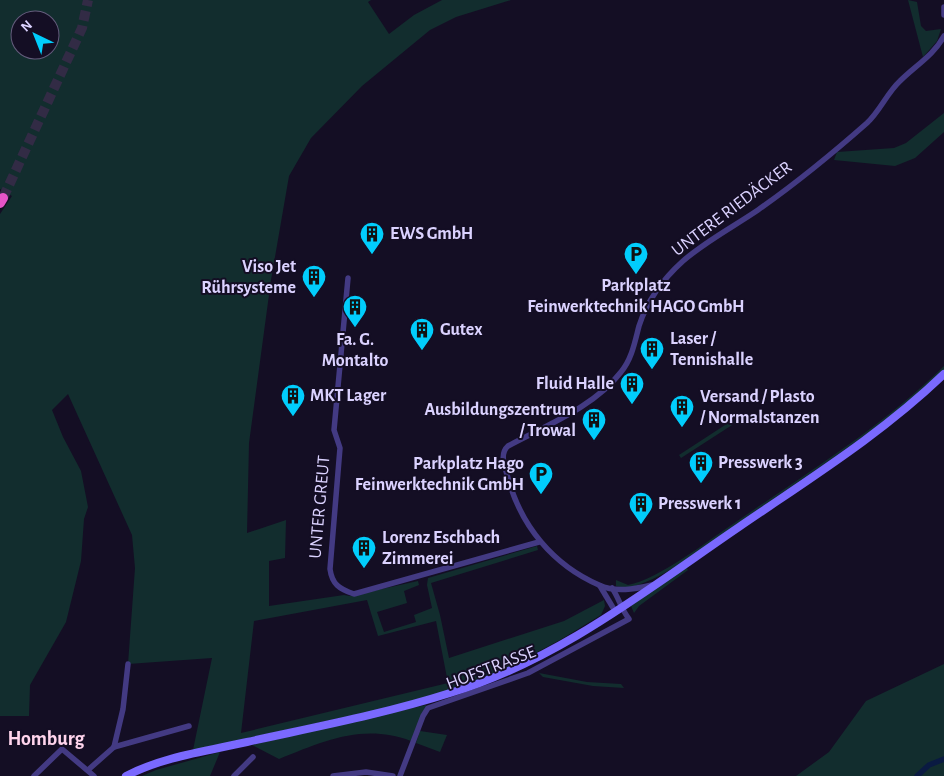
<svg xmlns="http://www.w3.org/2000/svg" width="944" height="776" font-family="'Alegreya Sans',sans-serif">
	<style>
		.green { fill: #122d2e; fill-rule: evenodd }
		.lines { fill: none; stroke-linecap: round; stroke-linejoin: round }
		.canal { stroke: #0a1a42; stroke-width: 5.5 }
		.trunk-tunnel { stroke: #322b45; stroke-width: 10; stroke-dasharray: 10 5; stroke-linecap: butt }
		.minor { stroke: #433a83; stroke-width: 5.5 }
		.secondary { stroke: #7a69fe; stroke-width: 8 }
		.trunk { stroke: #e654c8; stroke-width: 10 }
		.labels { text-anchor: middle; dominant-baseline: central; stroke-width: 4; stroke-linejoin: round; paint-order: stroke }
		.street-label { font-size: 18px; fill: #dbd2ff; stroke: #140e24 }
		.poi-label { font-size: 18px; font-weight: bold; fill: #dbd2ff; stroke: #140e24; text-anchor: start }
		.quarter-label { font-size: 20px; font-weight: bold; fill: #ffd4ec; stroke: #140e24 }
	</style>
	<rect width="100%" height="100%" fill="#140e24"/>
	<g class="green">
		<path d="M0,0H371L368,2L389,34L414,15L442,0H511L456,17L430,30L362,86L311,138L289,176L271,280L249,443L247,533L286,520L285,558L269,561V606L344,595L350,596L418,581L419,585L404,591L407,603L377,612L384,632L416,622L414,615L432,608L427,585L428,578L537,546L538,550L431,583L440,615L449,658L564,621L604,600L605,606L601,615L560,640L513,665L463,687L404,704L193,750L212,658L128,664L135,568L132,535L68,394L52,410L63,437L81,471L88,507L84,519L81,561L66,622L30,685L29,716H0V214L12,196L0,189ZM20,20H50V50H20ZM367,600L378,636L436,621L448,683L241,733L254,621Z"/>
		<polygon points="908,0 917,2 921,26 926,31 941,29 937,41 923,57"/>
		<polygon points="944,113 944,132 915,158 895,166 834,160 837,152 894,148 906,143"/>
		<path d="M944,366V371C884,426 815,470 748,516C715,539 676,572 638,585C631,588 623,588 616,586V580L628,585C659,579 706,542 733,524C805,474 881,428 944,366Z"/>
		<polygon points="742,414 746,416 681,458 679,455"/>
		<polygon points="686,567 688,570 639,606 634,613 631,606"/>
		<polygon points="944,664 944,776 796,776 829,752 866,701"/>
		<polygon points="539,673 587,682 621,684 624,688 593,686 543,677"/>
		<path d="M426,705L427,707L411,741C363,723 324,741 279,759L252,745Z"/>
		<polygon points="420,731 447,735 440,752 416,743"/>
		<polygon points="220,752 210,776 142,776 156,770"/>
	</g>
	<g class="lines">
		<polyline class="canal" points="917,776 929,765 944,759"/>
		<polyline class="trunk-tunnel" points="3,198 82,28 88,0"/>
		<g class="minor">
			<polyline points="944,7 944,15"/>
			<path d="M348,278L334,430L340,448L330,569C332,584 339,589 354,594L539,542"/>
			<path d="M652,585C635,589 616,593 599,585C553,565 521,526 508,478C505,467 499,454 508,446C547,425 594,407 621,372C632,359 635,341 639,326C647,301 663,279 683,261C706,241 733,227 758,210C795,184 833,153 867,123C880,111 887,93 900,81C915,66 934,55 944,36"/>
			<polyline points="600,586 615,611"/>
			<polyline points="114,747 189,726"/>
			<polyline points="88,770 114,747 123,709 128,664"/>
			<polyline points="34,776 62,749 94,776"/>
			<polyline points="234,776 253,757"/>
			<polyline points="333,776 366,772 393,776"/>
			<path d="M400,776L423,716L428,708L528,673L629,619C621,609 619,598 612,588"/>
		</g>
		<path class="secondary" d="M126,776C162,757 207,751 247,742C315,727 384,714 450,693C557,661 648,589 739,527C809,479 883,433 944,374"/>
		<polyline class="trunk" points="0,203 3,198"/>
	</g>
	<defs>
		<symbol id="building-pin" viewBox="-11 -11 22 30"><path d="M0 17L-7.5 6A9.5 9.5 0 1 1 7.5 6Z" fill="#01cdfc" stroke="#140e24"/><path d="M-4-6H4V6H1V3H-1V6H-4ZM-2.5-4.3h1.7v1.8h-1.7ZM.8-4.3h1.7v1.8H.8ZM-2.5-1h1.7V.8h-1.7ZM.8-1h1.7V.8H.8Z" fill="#111"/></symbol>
		<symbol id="parking-pin" viewBox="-11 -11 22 30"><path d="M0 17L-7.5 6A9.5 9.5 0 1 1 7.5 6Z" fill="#01cdfc" stroke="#140e24"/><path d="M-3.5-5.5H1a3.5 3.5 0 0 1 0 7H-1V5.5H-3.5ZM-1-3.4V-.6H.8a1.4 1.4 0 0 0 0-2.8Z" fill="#111"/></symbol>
	</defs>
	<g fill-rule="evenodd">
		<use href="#building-pin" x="358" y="220" width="28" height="38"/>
		<use href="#parking-pin" x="622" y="240" width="28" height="38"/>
		<use href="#building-pin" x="300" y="263" width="28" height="38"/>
		<use href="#building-pin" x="341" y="293" width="28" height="38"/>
		<use href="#building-pin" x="408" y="316" width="28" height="38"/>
		<use href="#building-pin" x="638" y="335" width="28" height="38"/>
		<use href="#building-pin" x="618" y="370" width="28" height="38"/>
		<use href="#building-pin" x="279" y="382" width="28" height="38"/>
		<use href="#building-pin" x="668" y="393" width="28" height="38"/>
		<use href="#building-pin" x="580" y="406" width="28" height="38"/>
		<use href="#building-pin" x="687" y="449" width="28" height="38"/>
		<use href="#parking-pin" x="527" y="460" width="28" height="38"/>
		<use href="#building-pin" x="627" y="490" width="28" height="38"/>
		<use href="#building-pin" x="350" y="534" width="28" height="38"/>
	</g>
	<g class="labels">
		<g class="street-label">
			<text transform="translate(732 209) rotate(-37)">UNTERE RIEDÄCKER</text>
			<text transform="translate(320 507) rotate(-85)">UNTER GREUT</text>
			<text transform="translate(491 668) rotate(-21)">HOFSTRASSE</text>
		</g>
		<g class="poi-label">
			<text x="390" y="234">EWS GmbH</text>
			<text x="296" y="267" text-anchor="end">Viso Jet<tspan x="296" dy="21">Rührsysteme</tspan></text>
			<text x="636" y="286" text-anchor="middle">Parkplatz<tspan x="636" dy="21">Feinwerktechnik HAGO GmbH</tspan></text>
			<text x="440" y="330">Gutex</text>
			<text x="670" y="339">Laser /<tspan x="670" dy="21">Tennishalle</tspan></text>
			<text x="355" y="340" text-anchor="middle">Fa. G.<tspan x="355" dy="21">Montalto</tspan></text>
			<text x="614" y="384" text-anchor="end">Fluid Halle</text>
			<text x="310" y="396">MKT Lager</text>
			<text x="700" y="397">Versand / Plasto<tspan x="700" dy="21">/ Normalstanzen</tspan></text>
			<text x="576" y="410" text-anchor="end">Ausbildungszentrum<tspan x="576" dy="21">/ Trowal</tspan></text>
			<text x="718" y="463">Presswerk 3</text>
			<text x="524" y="464" text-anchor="end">Parkplatz Hago<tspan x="524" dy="21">Feinwerktechnik GmbH</tspan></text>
			<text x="658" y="504">Presswerk 1</text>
			<text x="382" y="538">Lorenz Eschbach<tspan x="382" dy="21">Zimmerei</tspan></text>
		</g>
		<g class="quarter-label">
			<text x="46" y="739">Homburg</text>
		</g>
	</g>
	<g transform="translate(35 35) rotate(317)"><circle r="24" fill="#140e24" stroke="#645c7c"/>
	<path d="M0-4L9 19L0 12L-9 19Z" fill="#01cdfc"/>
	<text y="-8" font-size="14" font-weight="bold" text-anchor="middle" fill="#dbd2ff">N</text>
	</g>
</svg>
